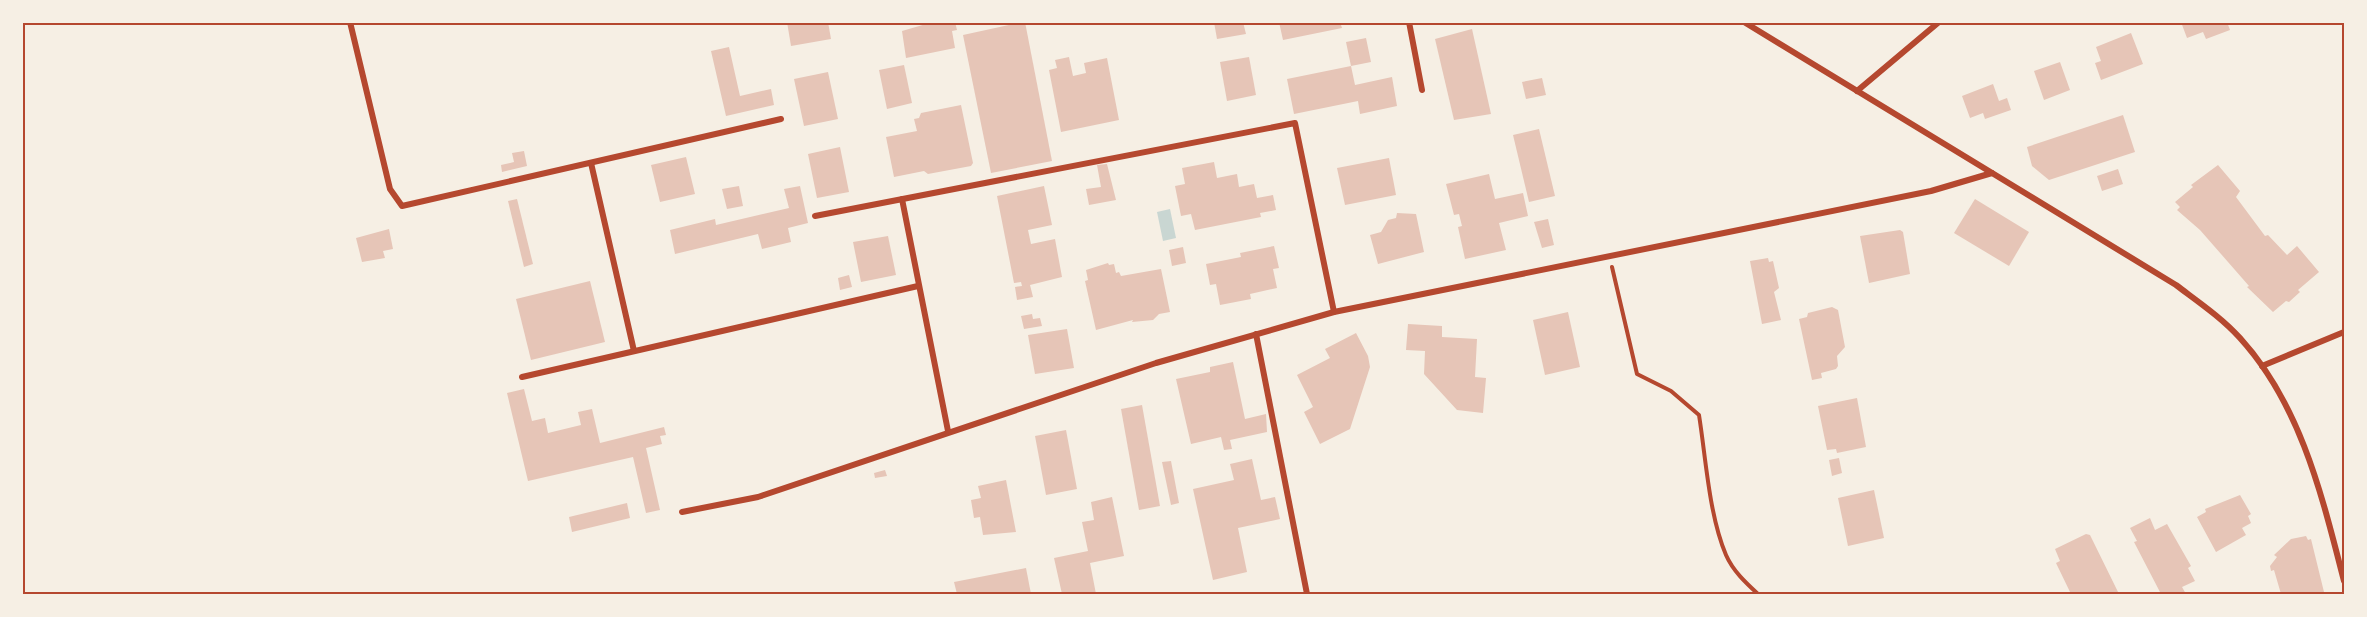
<svg xmlns="http://www.w3.org/2000/svg" width="2367" height="617" font-family="Quicksand,sans-serif">
	<style>
		.water { fill: #c9d6d2 }
		.building { fill: #e6c5b7 }
		.lines { fill: none; stroke-linecap: round; stroke-linejoin: round }
		.path { stroke: #b5482f; stroke-width: 4 }
		.minor { stroke: #b5482f; stroke-width: 6 }
		.neatline { fill: none; stroke: #b5482f; stroke-width: 2 }
	</style>
	<rect width="100%" height="100%" fill="#f6efe4"/>
	<polygon class="water" points="1170,209 1176,238 1163,241 1157,212"/>
	<g class="building">
		<polygon points="787,22 828,22 831,39 791,46"/>
		<polygon points="933,22 955,22 957,30 952,31 955,48 906,58 902,31"/>
		<polygon points="1023,22 1025,22 1052,161 991,173 963,35"/>
		<polygon points="1214,22 1243,22 1246,34 1217,39"/>
		<polygon points="1279,22 1346,22 1346,24 1341,25 1342,28 1283,40"/>
		<polygon points="2181,22 2227,22 2230,30 2206,39 2203,32 2187,38"/>
		<polygon points="1472,29 1491,114 1454,120 1435,39"/>
		<polygon points="2131,33 2143,64 2101,80 2095,63 2101,61 2096,47"/>
		<polygon points="1366,38 1371,62 1351,66 1355,85 1392,77 1397,106 1360,114 1358,101 1294,114 1287,79 1351,66 1346,42"/>
		<polygon points="729,47 740,96 771,89 774,105 726,116 711,51"/>
		<polygon points="1069,57 1073,76 1086,73 1084,63 1107,58 1119,120 1061,132 1049,70 1057,68 1055,60"/>
		<polygon points="1249,57 1256,95 1227,101 1220,62"/>
		<polygon points="2060,62 2070,90 2044,100 2034,71"/>
		<polygon points="904,65 912,103 887,109 879,70"/>
		<polygon points="828,72 838,119 804,126 794,79"/>
		<polygon points="1542,78 1546,95 1526,99 1522,82"/>
		<polygon points="1993,84 1999,101 2007,98 2011,110 1985,119 1983,113 1970,118 1962,96"/>
		<polygon points="961,105 973,163 971,166 928,174 924,171 894,177 886,137 917,131 914,119 919,118 921,113"/>
		<polygon points="2123,115 2135,152 2049,180 2032,166 2027,147"/>
		<polygon points="1539,129 1555,196 1529,202 1513,135"/>
		<polygon points="840,147 849,192 817,198 808,154"/>
		<polygon points="524,151 527,166 502,172 501,165 514,162 512,153"/>
		<polygon points="686,157 695,194 660,202 651,165"/>
		<polygon points="1389,158 1396,195 1345,205 1337,168"/>
		<polygon points="1214,162 1217,178 1237,174 1239,187 1254,184 1257,198 1273,195 1276,210 1260,213 1261,217 1195,230 1191,214 1181,216 1175,186 1185,184 1182,168"/>
		<polygon points="1107,164 1116,200 1089,205 1086,189 1101,187 1097,165"/>
		<polygon points="2218,165 2240,191 2236,197 2265,236 2268,235 2287,255 2297,246 2319,272 2298,290 2300,292 2289,302 2286,301 2273,312 2247,287 2249,286 2200,230 2177,210 2180,207 2175,202 2193,187 2191,185"/>
		<polygon points="2118,169 2123,184 2102,191 2097,176"/>
		<polygon points="1489,174 1495,199 1523,193 1528,216 1499,223 1506,250 1465,259 1458,227 1462,226 1459,214 1454,215 1446,184"/>
		<polygon points="739,186 743,206 727,209 722,189"/>
		<polygon points="800,186 808,223 788,228 791,242 762,249 758,234 675,254 670,230 715,219 716,225 789,208 784,189"/>
		<polygon points="1044,186 1052,225 1028,230 1031,244 1055,239 1062,277 1030,285 1033,297 1017,300 1015,287 1022,286 1021,282 1014,283 997,196"/>
		<polygon points="517,199 533,264 524,267 508,201"/>
		<polygon points="1975,199 2029,232 2009,266 1954,233"/>
		<polygon points="1397,213 1416,214 1424,252 1378,264 1370,235 1381,232 1388,220 1396,218"/>
		<polygon points="1548,219 1554,245 1542,248 1534,222"/>
		<polygon points="389,229 393,249 383,251 385,258 362,262 356,238"/>
		<polygon points="1900,230 1903,232 1910,274 1869,283 1860,236"/>
		<polygon points="888,236 896,275 861,282 853,242"/>
		<polygon points="1274,246 1279,268 1273,269 1277,288 1250,294 1251,299 1220,305 1216,284 1210,285 1206,264 1241,257 1240,253"/>
		<polygon points="1183,247 1186,263 1172,266 1169,250"/>
		<polygon points="1768,258 1769,262 1773,261 1779,288 1774,292 1781,320 1762,324 1750,261"/>
		<polygon points="1108,263 1109,265 1114,264 1116,273 1119,272 1121,276 1161,269 1170,312 1159,314 1153,320 1132,322 1133,320 1096,330 1085,281 1088,280 1086,270"/>
		<polygon points="849,275 852,287 840,290 838,278"/>
		<polygon points="590,281 605,342 531,360 516,299"/>
		<polygon points="1832,307 1838,310 1845,347 1837,356 1838,366 1836,369 1821,373 1822,378 1812,380 1799,319 1807,317 1808,313"/>
		<polygon points="1568,312 1580,367 1545,375 1533,320"/>
		<polygon points="1032,314 1033,319 1040,318 1042,326 1024,329 1021,316"/>
		<polygon points="1408,324 1442,326 1442,337 1477,339 1475,377 1486,378 1483,413 1457,410 1424,374 1425,351 1406,350"/>
		<polygon points="1067,329 1074,368 1035,374 1028,335"/>
		<polygon points="1356,333 1368,356 1370,367 1350,429 1320,444 1304,412 1313,407 1297,375 1330,358 1325,349"/>
		<polygon points="1233,362 1245,419 1266,414 1267,432 1230,440 1232,449 1224,450 1221,437 1191,444 1176,379 1210,372 1210,367"/>
		<polygon points="524,389 532,421 545,418 548,433 581,425 578,412 592,409 600,443 664,427 666,435 660,436 662,444 646,448 660,510 646,513 633,457 528,481 507,393"/>
		<polygon points="1857,398 1866,447 1837,453 1836,449 1827,450 1818,406"/>
		<polygon points="1142,405 1160,506 1139,510 1121,409"/>
		<polygon points="1066,430 1077,489 1046,495 1035,436"/>
		<polygon points="1839,458 1842,473 1832,476 1829,460"/>
		<polygon points="1252,459 1261,500 1275,497 1280,519 1238,528 1247,572 1213,580 1193,489 1234,480 1230,464"/>
		<polygon points="1171,461 1179,503 1171,505 1162,462"/>
		<polygon points="885,470 887,476 875,478 874,473"/>
		<polygon points="1006,480 1016,532 983,535 980,517 974,518 971,500 981,498 978,486"/>
		<polygon points="1874,490 1884,538 1848,546 1838,498"/>
		<polygon points="2240,495 2251,514 2248,516 2251,523 2242,528 2246,535 2216,552 2197,517 2206,512 2205,509"/>
		<polygon points="1112,497 1124,556 1090,563 1096,594 1062,594 1054,558 1088,551 1082,522 1094,520 1091,502"/>
		<polygon points="627,503 630,518 572,532 569,517"/>
		<polygon points="2150,518 2155,530 2167,524 2191,566 2188,568 2195,581 2182,587 2186,594 2161,594 2134,542 2137,541 2130,528"/>
		<polygon points="2086,534 2090,535 2119,594 2071,594 2056,563 2060,561 2055,549"/>
		<polygon points="2306,536 2308,540 2311,539 2324,592 2323,594 2281,594 2274,570 2271,571 2270,566 2277,557 2274,555 2291,539"/>
		<polygon points="1026,568 1031,594 957,594 954,582"/>
	</g>
	<g class="lines">
		<path class="path" d="M1612,267L1637,374L1671,391L1699,415C1706,459 1709,515 1726,555C1733,571 1746,583 1758,594"/>
		<g class="minor">
			<polyline points="350,22 390,189 402,206 781,119"/>
			<polyline points="1409,22 1422,90"/>
			<path d="M1744,22L2176,285C2197,301 2221,317 2240,338C2301,405 2322,496 2344,581"/>
			<polyline points="1857,91 1939,22"/>
			<polyline points="591,163 634,351"/>
			<polyline points="902,199 948,431"/>
			<polyline points="815,216 1295,123 1334,312"/>
			<polyline points="1256,334 1307,594"/>
			<polyline points="2262,366 2344,332"/>
			<polyline points="522,377 918,286"/>
			<polyline points="682,512 758,497 1156,363 1334,312 1931,191 1992,173"/>
		</g>
	</g>
	<rect width="2367" height="617" fill="none" stroke="#f6efe4" stroke-width="48"/>
	<rect x="24" y="24" width="2319" height="569" class="neatline"/>
</svg>
